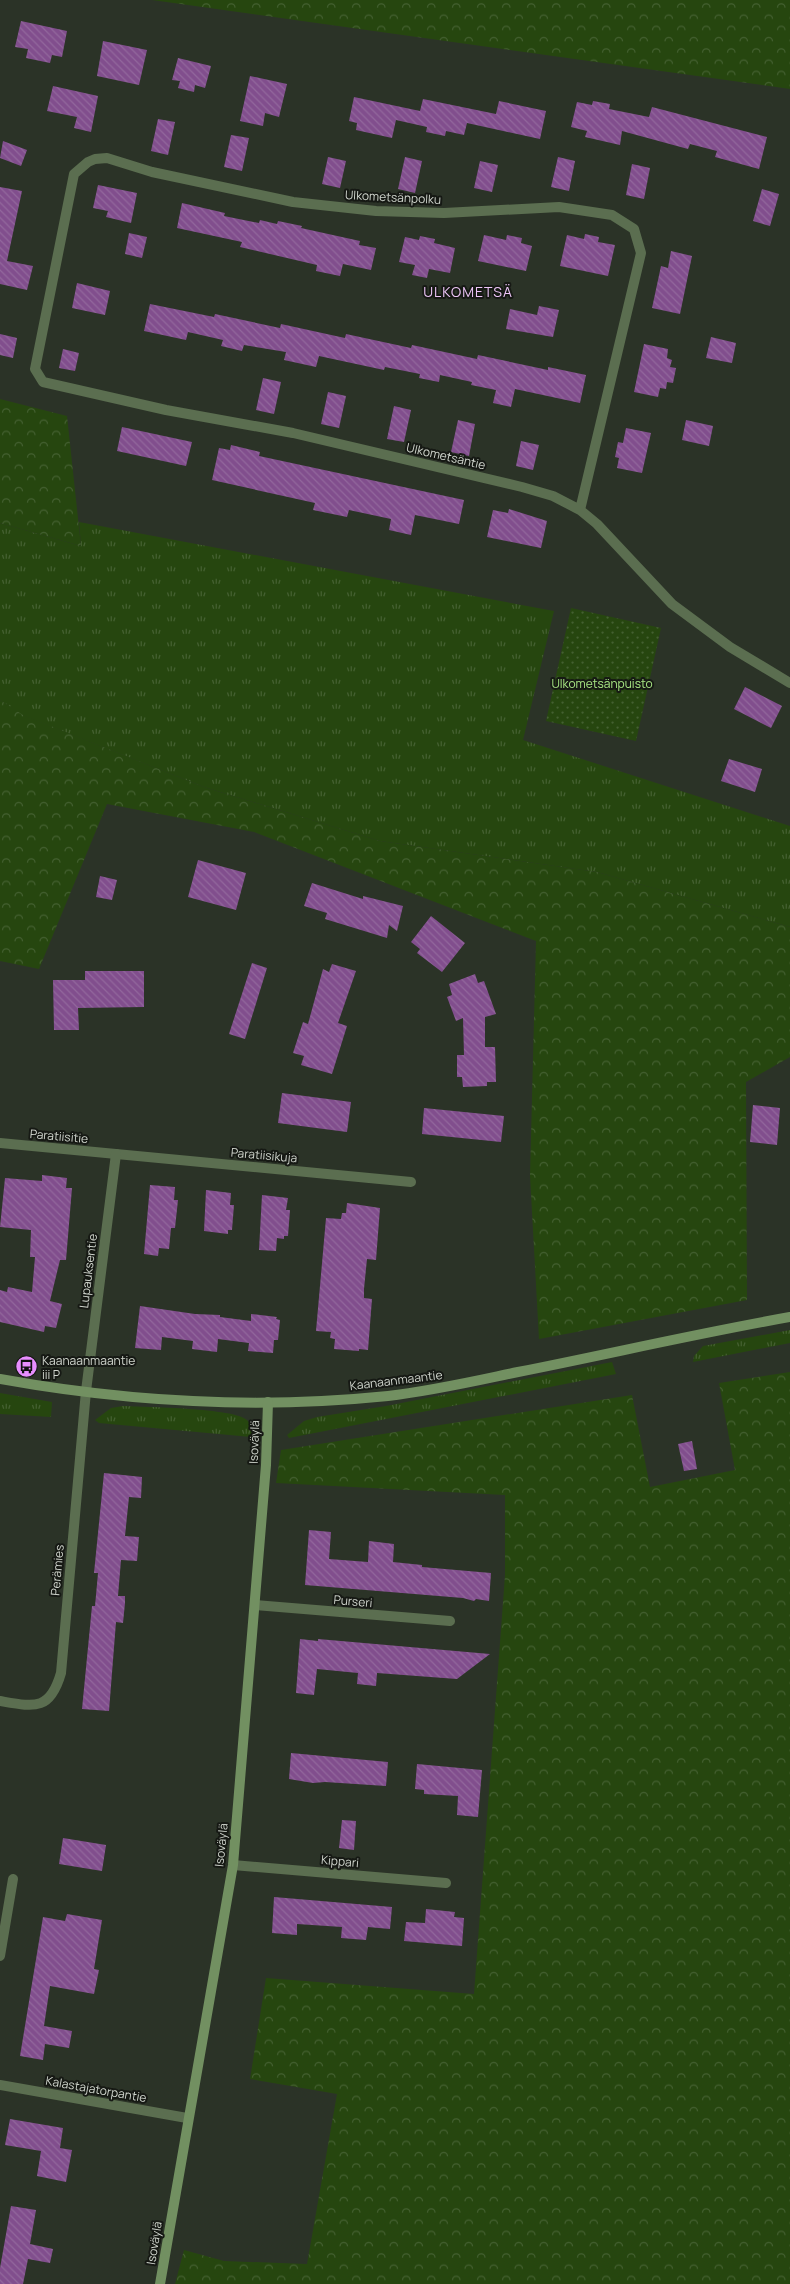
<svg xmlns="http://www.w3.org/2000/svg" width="790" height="2284" font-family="Manrope,sans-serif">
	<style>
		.grass { fill: url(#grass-tufts) }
		.forest { fill: url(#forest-crowns) }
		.park { fill: url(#park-dots) }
		.building { fill: url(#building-back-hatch) }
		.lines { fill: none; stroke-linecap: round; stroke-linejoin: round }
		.street { stroke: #5b6e50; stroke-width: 10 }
		.secondary { stroke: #729061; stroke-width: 10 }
		.labels { text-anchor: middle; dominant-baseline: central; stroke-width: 4; stroke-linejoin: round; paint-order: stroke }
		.street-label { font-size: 12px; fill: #d1d6ce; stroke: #161914 }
		.park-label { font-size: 12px; fill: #a7e583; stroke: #161914 }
		.poi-label { font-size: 12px; fill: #d1d6ce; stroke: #161914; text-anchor: start }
		.neighbourhood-label { font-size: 14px; letter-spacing: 1px; fill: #eec6f8; stroke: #161914 }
	</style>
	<defs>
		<pattern id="grass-tufts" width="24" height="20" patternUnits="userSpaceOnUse" patternTransform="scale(1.25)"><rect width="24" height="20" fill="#26460f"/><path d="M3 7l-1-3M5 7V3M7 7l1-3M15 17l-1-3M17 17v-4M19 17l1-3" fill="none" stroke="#446031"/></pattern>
		<pattern id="forest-crowns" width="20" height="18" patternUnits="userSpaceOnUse" patternTransform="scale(1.25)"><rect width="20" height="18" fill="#26460f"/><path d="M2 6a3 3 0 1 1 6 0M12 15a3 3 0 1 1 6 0" fill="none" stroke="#446031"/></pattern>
		<pattern id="park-dots" width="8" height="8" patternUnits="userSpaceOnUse" patternTransform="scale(1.25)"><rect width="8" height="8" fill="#26460f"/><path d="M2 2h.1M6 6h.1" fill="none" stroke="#446031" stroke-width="1.8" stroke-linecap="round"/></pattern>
		<pattern id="building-back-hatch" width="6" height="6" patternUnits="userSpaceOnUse" patternTransform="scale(1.25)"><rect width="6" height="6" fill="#814e8d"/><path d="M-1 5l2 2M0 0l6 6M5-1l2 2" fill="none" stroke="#92679c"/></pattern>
	</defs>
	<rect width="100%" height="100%" fill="#2b3327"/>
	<g class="grass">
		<polygon points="79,522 554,611 523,740 790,826 790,927 597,872 380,841 204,787 22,715 0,700 0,523 81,546"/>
		<polygon points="790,1330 790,1343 693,1362 694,1356 703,1346"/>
		<polygon points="612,1362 616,1374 289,1438 287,1435 304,1421 317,1417 386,1406"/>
		<polygon points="0,1393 52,1402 51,1417 0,1414"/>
		<path d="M123,1406C144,1407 235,1408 247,1420C251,1424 252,1430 252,1435L251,1437L99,1423L95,1420L111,1408Z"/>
	</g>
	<g class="forest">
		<polygon points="152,0 790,0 790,89"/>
		<polygon points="0,399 67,416 81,546 0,523"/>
		<polygon points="0,700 23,715 204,787 380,841 597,872 790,927 790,1057 746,1082 747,1300 539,1339 530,1176 536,941 254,832 107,804 39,969 0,961"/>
		<polygon points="790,1372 790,2284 175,2284 184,2250 224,2261 307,2264 337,2094 250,2079 266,1978 474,1994 505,1575 505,1495 276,1483 281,1450 632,1395 650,1487 735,1470 719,1383"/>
	</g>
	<polygon class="park" points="571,608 661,628 636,741 546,721"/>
	<g class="building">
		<polygon points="21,21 67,31 62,57 52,55 50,63 26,58 28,49 15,47"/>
		<polygon points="103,41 147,50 139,85 97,76"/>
		<polygon points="178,58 211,66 205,88 195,85 194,92 178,88 180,81 172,80"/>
		<polygon points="250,76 287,84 279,117 265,113 263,126 240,121"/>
		<polygon points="53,86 98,96 91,132 74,128 77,117 47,111"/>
		<polygon points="354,97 420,111 423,99 496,114 499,101 546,111 540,139 467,123 464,135 446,131 445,136 426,132 427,127 396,120 392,138 356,130 357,123 349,121"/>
		<polygon points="593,101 610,104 609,109 649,117 652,107 767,137 759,169 715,157 717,151 690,144 688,149 622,131 620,145 585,137 587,131 571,127 577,102 592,105"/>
		<polygon points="158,119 175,122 168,155 151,151"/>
		<polygon points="231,135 249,138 242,171 224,167"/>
		<polygon points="3,141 27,150 21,166 0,158"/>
		<polygon points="328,157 346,161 340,188 322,184"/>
		<polygon points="405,157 422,161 415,193 398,189"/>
		<polygon points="558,157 575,161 569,191 551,187"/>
		<polygon points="480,161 498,165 492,192 474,188"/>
		<polygon points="632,164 650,168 644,199 626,195"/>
		<polygon points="98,185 137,193 131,223 106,217 108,211 93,208"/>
		<polygon points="0,187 22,191 7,261 33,266 27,290 0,284"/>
		<polygon points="762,189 779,194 770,226 753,221"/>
		<polygon points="182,203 225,213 224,216 259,223 260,220 277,224 278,221 302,226 301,228 360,241 359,245 376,248 371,270 343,264 340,276 316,271 317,265 240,247 242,242 177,228"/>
		<polygon points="129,233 147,237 142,258 125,254"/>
		<polygon points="585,234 599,237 598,242 615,245 608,276 560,266 567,235 584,239"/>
		<polygon points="484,235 506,240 507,235 522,238 521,243 532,246 526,271 478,261"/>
		<polygon points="420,236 435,239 434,243 455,248 450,273 429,269 427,278 412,275 415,265 399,262 405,237 419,240"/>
		<polygon points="671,251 692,256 680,314 652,308 661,266 668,268"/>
		<polygon points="77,283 110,291 105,315 72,308"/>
		<polygon points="150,304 214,317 215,314 280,328 281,324 345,338 346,334 411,348 412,345 477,359 478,355 548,370 548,367 586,375 580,403 515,389 511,407 493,403 496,390 471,385 472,382 440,375 439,382 419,378 420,374 385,367 384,370 319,356 316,367 284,360 286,352 244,345 242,351 221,346 223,340 188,332 186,340 144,331"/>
		<polygon points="539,306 559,310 553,337 506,329 510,309 537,315"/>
		<polygon points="0,334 17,338 13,358 0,355"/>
		<polygon points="711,337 736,343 732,363 706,358"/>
		<polygon points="644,344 668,349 667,358 672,360 670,367 676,368 673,383 667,382 666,389 660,388 658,397 634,392"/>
		<polygon points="63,349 79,353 75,371 59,368"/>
		<polygon points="263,378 281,382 274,414 256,410"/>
		<polygon points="328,392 346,396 339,428 321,424"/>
		<polygon points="394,406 411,410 404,442 387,439"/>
		<polygon points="458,420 475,424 469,456 451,452"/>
		<polygon points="686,420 713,426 709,446 682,440"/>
		<polygon points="122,427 192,442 186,466 117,451"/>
		<polygon points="626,428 651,433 642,473 617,468 619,458 615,457 618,442 623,443"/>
		<polygon points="521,441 539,445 533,470 516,466"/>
		<polygon points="231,445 260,452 259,456 464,500 459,524 415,515 411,535 389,530 391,519 349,510 347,517 313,510 315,503 212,480 219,448 230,450"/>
		<polygon points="509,509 547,521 541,548 487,537 493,510 508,513"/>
		<polygon points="745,687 782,706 771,728 734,709"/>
		<polygon points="729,759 762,769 755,792 721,781"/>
		<polygon points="198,860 246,873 236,910 188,897"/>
		<polygon points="100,876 117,880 112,900 96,897"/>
		<polygon points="312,883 363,899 363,896 403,906 397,931 389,925 387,938 325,919 327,913 304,906"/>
		<polygon points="431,916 465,943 442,972 417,953 420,949 411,942"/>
		<polygon points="252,963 267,968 245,1039 229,1034"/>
		<polygon points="332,964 356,971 338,1023 347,1026 332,1074 301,1065 304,1056 293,1053 303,1022 308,1024 323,969 329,972"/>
		<polygon points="85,971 144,971 144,1007 78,1008 79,1030 54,1030 53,980 85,980"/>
		<polygon points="475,974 478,983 484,981 496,1014 485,1017 485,1047 495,1047 496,1082 487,1082 487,1086 463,1087 462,1077 457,1077 457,1055 464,1055 463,1018 456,1021 447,997 452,995 449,984"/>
		<polygon points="282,1093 351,1102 347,1132 278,1123"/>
		<polygon points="753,1105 780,1108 777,1145 750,1142"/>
		<polygon points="424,1108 504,1116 501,1142 422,1134"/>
		<polygon points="42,1175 67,1178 66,1188 72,1188 66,1260 60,1260 50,1301 62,1304 56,1328 45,1326 44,1332 0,1322 0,1290 7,1292 8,1287 32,1292 35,1257 30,1257 31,1230 0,1227 5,1178 42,1181"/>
		<polygon points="150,1185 175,1187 174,1200 178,1200 175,1228 171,1228 169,1249 159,1248 158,1256 144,1254"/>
		<polygon points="206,1190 231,1193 230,1205 234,1205 232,1230 228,1230 228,1234 204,1231"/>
		<polygon points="262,1195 288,1198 286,1210 290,1210 288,1236 284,1236 284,1239 277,1238 276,1251 259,1250"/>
		<polygon points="347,1203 380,1208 376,1260 367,1259 364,1289 364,1298 372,1299 368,1350 359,1349 359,1351 334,1349 335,1339 330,1338 331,1332 316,1331 326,1218 341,1219 342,1213 346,1213"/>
		<polygon points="140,1306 195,1314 220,1315 220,1317 251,1321 251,1314 277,1317 276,1319 280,1320 278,1340 274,1340 273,1353 248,1351 249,1343 218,1339 217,1352 192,1349 193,1341 162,1337 161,1350 135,1348"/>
		<polygon points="692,1441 697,1469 684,1471 678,1444"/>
		<polygon points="104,1473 142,1477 141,1498 129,1497 125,1536 139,1537 137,1561 121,1560 118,1596 125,1596 125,1603 123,1623 116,1622 109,1711 82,1709 92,1606 95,1606 98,1573 94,1573"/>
		<polygon points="309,1530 331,1532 329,1559 368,1562 369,1541 394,1544 393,1562 422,1565 422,1567 491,1573 489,1601 476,1599 474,1601 463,1598 305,1585"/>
		<polygon points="300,1639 318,1641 318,1639 490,1654 457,1679 377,1673 376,1686 357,1684 358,1673 317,1669 314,1695 296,1693"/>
		<polygon points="291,1753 388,1762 386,1786 325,1782 313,1783 289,1779"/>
		<polygon points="417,1764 482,1770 478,1817 457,1815 458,1796 424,1794 424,1790 415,1789"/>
		<polygon points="342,1820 356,1821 354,1850 339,1848"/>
		<polygon points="63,1838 106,1845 102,1871 59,1864"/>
		<polygon points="274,1897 392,1907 390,1929 368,1927 366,1940 341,1938 342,1927 297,1924 297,1935 272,1933"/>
		<polygon points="426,1909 455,1912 454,1917 464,1918 462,1946 404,1941 406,1922 425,1923"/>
		<polygon points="67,1914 102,1920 94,1969 99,1970 94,1994 50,1986 44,2026 72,2031 69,2048 45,2044 43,2060 20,2056 43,1917 65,1921"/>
		<polygon points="10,2119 63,2128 60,2148 72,2150 66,2182 37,2176 41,2151 5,2145"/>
		<polygon points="11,2206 36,2210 30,2244 53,2249 50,2263 28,2259 23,2284 0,2284 0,2268"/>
	</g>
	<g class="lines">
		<g class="street">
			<polyline points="580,510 641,253 634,229 612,215 559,207 444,213 376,211 293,202 152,172 107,158 95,159 88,162 74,174 35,369 43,382 166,410 293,433 522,487 553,496 580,510 597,524 672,604 730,647 790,683"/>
			<polyline points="0,1143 411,1182"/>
			<polyline points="255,1605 450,1621"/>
			<path d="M0,1701C35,1707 50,1711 61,1673L86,1391L116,1154"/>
			<polyline points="233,1865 446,1883"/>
			<polyline points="0,1956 13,1879"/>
			<polyline points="0,2085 187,2118"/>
		</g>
		<g class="secondary">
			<path d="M0,1379C127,1402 260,1409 388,1396C432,1391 475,1381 518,1372C609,1354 699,1333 790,1317"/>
			<polyline points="160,2284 233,1865 266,1465 268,1402"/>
		</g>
	</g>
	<defs>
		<symbol id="bus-disc" viewBox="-11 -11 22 22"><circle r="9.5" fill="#e88eff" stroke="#161914"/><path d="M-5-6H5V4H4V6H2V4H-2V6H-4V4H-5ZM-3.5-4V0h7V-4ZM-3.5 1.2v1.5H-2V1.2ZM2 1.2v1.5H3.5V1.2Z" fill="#111"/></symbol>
	</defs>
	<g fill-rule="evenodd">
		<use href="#bus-disc" x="14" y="1354" width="25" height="25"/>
	</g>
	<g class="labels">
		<g class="street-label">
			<text transform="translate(393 197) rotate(3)">Ulkometsänpolku</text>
			<text transform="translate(446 456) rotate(13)">Ulkometsäntie</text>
			<text transform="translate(59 1136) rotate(5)">Paratiisitie</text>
			<text transform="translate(264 1155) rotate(5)">Paratiisikuja</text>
			<text transform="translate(88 1271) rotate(-83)">Lupauksentie</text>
			<text transform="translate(396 1380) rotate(-7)">Kaanaanmaantie</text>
			<text transform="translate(254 1442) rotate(-88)">Isoväylä</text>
			<text transform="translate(57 1570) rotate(-85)">Perämies</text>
			<text transform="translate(353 1601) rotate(5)">Purseri</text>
			<text transform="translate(221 1845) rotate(-84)">Isoväylä</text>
			<text transform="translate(340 1861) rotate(5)">Kippari</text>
			<text transform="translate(96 2089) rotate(10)">Kalastajatorpantie</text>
			<text transform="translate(154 2243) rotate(-81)">Isoväylä</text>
		</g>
		<g class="park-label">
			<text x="602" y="683">Ulkometsänpuisto</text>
		</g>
		<g class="poi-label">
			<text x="42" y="1360">Kaanaanmaantie<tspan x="42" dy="14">iii P</tspan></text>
		</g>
		<g class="neighbourhood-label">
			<text x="468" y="291">ULKOMETSÄ</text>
		</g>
	</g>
</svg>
